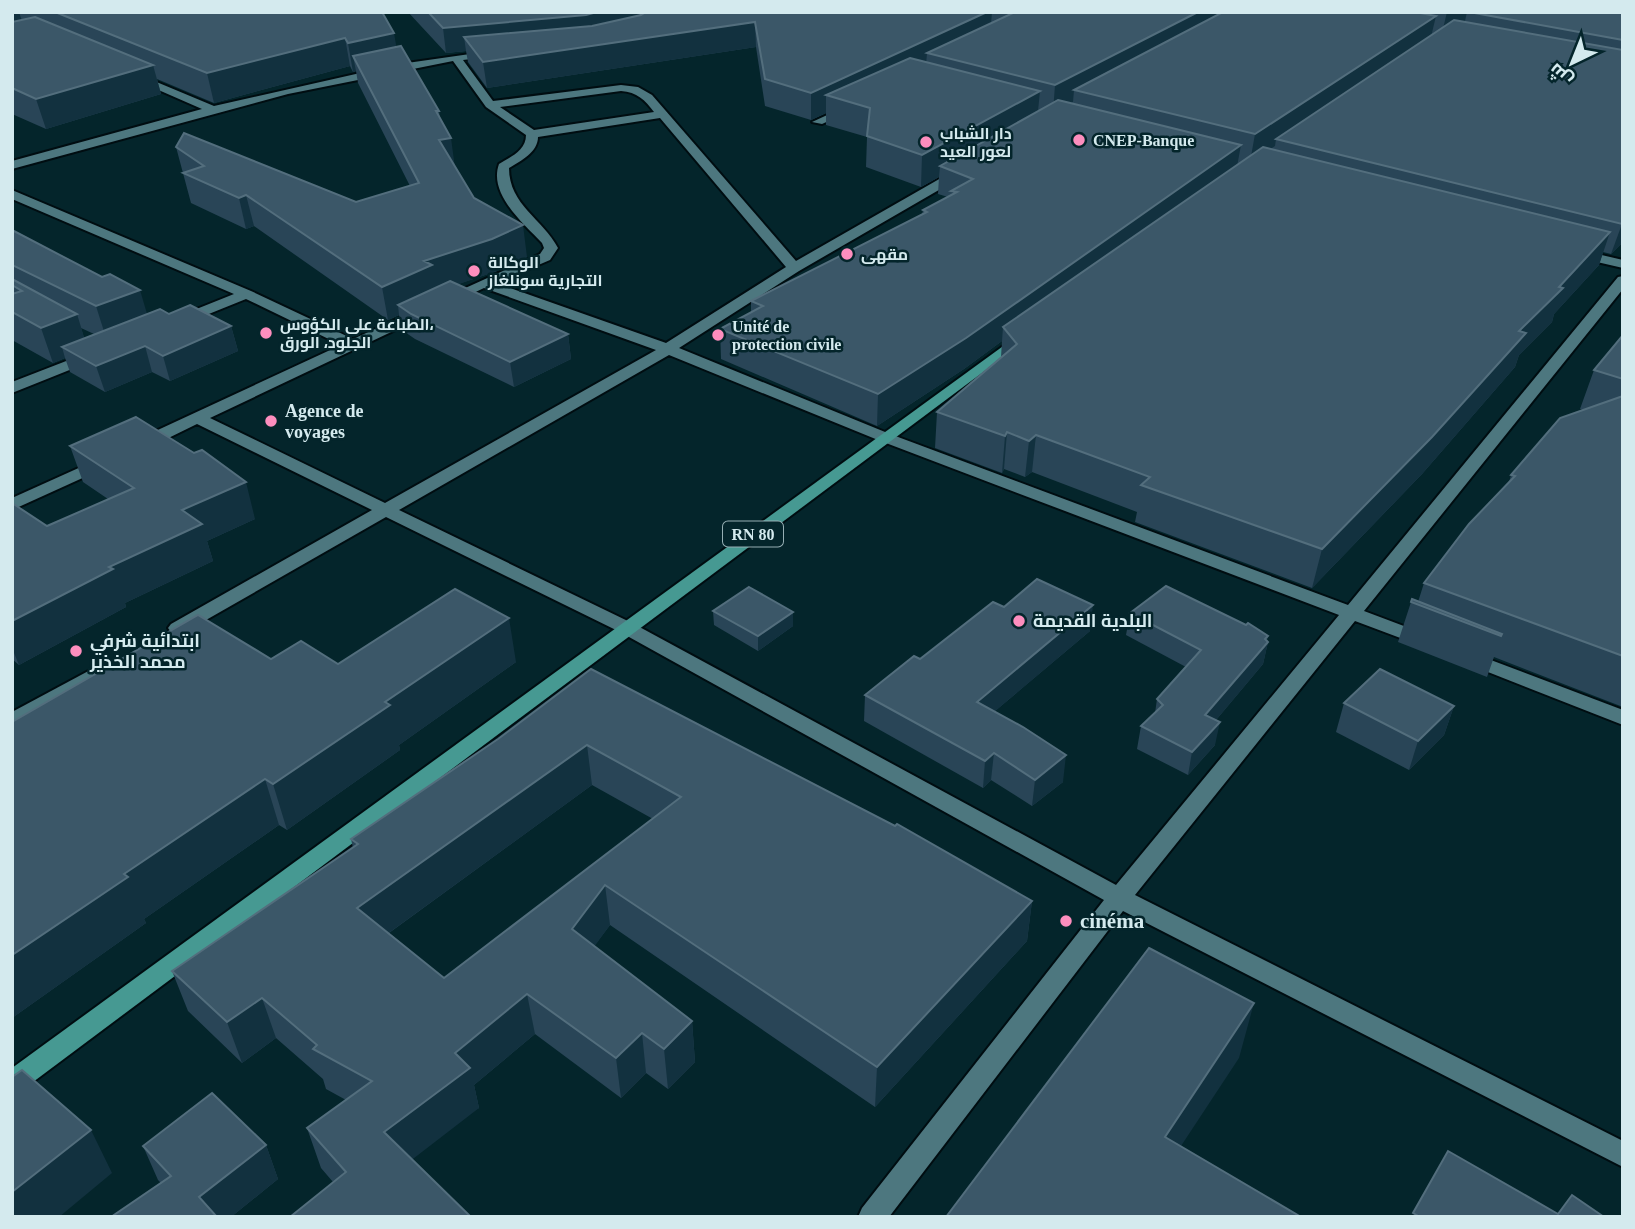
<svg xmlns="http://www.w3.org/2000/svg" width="1635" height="1229" font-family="'Times New Roman',Cairo,serif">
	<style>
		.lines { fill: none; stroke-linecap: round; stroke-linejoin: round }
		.minor-casing { stroke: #000d11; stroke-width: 4 }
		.primary-casing { stroke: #000d11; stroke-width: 4 }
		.minor { fill: #4d777f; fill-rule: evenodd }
		.primary { fill: #469992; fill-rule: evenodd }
		.wall { fill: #294557; fill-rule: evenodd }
		.shaded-wall { fill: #12313f }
		.building { fill: #3b5768; stroke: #536e7d; stroke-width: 2; fill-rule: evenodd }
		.poi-dot { fill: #fd8ebe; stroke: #04252b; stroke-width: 2.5 }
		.labels { text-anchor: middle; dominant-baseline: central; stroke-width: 5; stroke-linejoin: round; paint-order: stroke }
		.far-poi-label { font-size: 16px; font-weight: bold; fill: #d4eaee; stroke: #04252b; text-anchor: start }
		.shield { fill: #04252b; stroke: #96afb4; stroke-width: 2 }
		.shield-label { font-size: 16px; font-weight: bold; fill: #d4eaee }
		.poi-label { font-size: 18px; font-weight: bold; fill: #d4eaee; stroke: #04252b; text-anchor: start }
		.near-poi-label { font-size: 21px; font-weight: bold; fill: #d4eaee; stroke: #04252b; text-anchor: start }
	</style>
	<rect width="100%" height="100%" fill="#04252b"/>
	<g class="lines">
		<defs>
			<g id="minor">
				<path d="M491,51L496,54L495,56L463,60L493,101L621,85L638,87L652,95L796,261L955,170H963V176L799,271L679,348L890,434L1348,605L1618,277L1623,276V289L1364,611L1433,637L1436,641L1433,645H1419L1355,621L1135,895L1623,1141V1167L1123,911L889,1217H858L862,1208L1104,900L620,632L386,517L185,632H171L168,628L171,624L372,510L197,424L146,449L140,450L132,445L134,441L341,345L246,299L184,324H174L172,321L174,318L234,294L12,199V190L251,291L353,339L540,254L544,248L542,243C524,224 488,194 499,164C510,157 526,151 526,135L486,107L453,61L288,94L12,169V161L202,109L131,78V74L135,73L214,106L400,64ZM621,91C637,92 645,100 654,112L534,130L500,107ZM660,118L786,267L666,343L496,283L550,260L558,248C543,219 509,205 509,168C521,161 538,152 538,137ZM484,288L656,350L385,503L210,418ZM669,355L878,440L1339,615L1116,885L634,624L399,510Z"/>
				<polygon points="849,105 855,108 853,110 822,124 812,122"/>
				<polygon points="1576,249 1623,260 1623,268 1571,256 1571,250"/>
				<polygon points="92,351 100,356 97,359 12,393 12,382"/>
				<polygon points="103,457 109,458 111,462 109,466 12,510 12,498"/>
				<polygon points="1467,651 1623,710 1623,725 1460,661 1457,657 1460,653"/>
				<polygon points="94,668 101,670 104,675 101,680 12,728 12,712"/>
			</g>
			<polygon id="primary" points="1021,333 1026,334 1028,337 1026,340 21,1091 12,1094 12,1068"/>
		</defs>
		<use href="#minor" class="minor-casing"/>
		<use href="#primary" class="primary-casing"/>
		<use href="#minor" class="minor"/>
		<use href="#primary" class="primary"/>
	</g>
	<g class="wall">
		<polygon points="12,12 382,12 396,47 439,111 440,119 455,166 474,198 527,257 497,271 458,284 568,334 571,359 514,387 415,339 402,330 399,315 388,320 254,226 246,229 191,203 176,147 356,202 410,186 358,83 356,71 353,72 350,66 214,103 157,79 161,94 46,129 12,114"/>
		<polygon points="408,12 1623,12 1623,242 1611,254 1603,252 1599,265 1554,314 1552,322 1519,355 1515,367 1422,474 1312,588 1135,522 1137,512 1032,472 1025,477 1004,469 1002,473 935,448 937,412 1001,357 1002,341 964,369 877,426 721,359 720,329 751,312 751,301 922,214 923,210 948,197 938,194 939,177 921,187 866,167 867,137 826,125 826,113 811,120 765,106 756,47 487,88 468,62 466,51 446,53"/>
		<path d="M12,230L147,314H169L231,326L238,351L170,381L152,372L105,392L70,372L65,358L53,363L12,340ZM81,328L94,334L84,338Z"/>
		<polygon points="1623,335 1623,707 1494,657 1487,677 1398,642 1411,602 1418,602 1424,583 1509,482 1511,475 1583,410 1580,409 1594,370"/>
		<polygon points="70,446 255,519 207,541 213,561 125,603 126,607 19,665 12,659 12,503 47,526 108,499 83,482"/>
		<polygon points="1004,607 1090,631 995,711 1063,782 1032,806 991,780 983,788 864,721 865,695 920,659"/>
		<polygon points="713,611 793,612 793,626 758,651 714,625"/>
		<polygon points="1130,613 1268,636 1267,640 1268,642 1263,664 1216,720 1215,745 1188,775 1137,749 1141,726 1155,713 1157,699 1186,667 1126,635"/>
		<polygon points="271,659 338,664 516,662 399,745 400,750 287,830 279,825 144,919 146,923 12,1018"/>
		<path d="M591,669L1032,901L1027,941L875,1107L610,925L594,946L692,1021L695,1062L668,1089L646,1073L621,1098L535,1034L474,1085L479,1108L333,1182L321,1168L307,1128L346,1100L326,1089L323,1079L276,1038L242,1063L188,1011L172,971L353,848L351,839L498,739ZM592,785L653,819L444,978L389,933Z"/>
		<polygon points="1344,703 1454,706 1444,735 1409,770 1336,732"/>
		<polygon points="266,1145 278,1179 231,1217 111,1217 161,1183 158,1180 143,1146"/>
	</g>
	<g class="shaded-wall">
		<polygon points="12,12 19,12 27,37 12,42"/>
		<polygon points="597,12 639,12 640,28 464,37 466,51 446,53 443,28"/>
		<polygon points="987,12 992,12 990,35 927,53 926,65 826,95 826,113 811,120 811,93"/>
		<polygon points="1198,12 1241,12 1074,90 1073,102 1053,112 1055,85"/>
		<polygon points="1447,12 1467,12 1465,21 1442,33"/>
		<polygon points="1436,16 1430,41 1276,139 1275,146 1250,162 1255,134"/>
		<polygon points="755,22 756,47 487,88 483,62"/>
		<polygon points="394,33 399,62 353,56 356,71 353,72 348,43"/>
		<polygon points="345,38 350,66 214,103 207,73"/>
		<polygon points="153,65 161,94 46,129 36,99"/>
		<polygon points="1040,91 1037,121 940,166 939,177 921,187 922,155"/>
		<polygon points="451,138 455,168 439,140"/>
		<polygon points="1241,145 1236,172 1003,327 1002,341 964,369 877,426 878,394"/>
		<polygon points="246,195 254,226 246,229 239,198"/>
		<polygon points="1623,223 1623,242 1611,254 1622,224"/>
		<polygon points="523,225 527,257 497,271 398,305 399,315 388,320 382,287 424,261"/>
		<polygon points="1610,232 1599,265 1554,314 1552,322 1519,355 1515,367 1422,474 1312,588 1322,549"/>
		<polygon points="140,290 150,324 107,341 96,306"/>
		<polygon points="77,314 88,350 62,347 65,358 53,363 41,328"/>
		<polygon points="231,326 238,351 170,381 163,356"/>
		<polygon points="568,334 571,359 514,387 510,362"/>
		<polygon points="145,346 152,372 105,392 96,366"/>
		<polygon points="1007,432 1004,469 1002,473 1005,436"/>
		<polygon points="1036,435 1032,472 1025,477 1029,441"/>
		<polygon points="246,482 255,519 207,541 213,561 125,603 126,607 19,665 12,648 12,621 182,510"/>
		<polygon points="1093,605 1090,631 975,728 977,702"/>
		<polygon points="793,612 793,626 758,651 758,636"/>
		<polygon points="509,618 516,662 399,745 400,750 287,830 273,784 385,702"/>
		<polygon points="1268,636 1266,644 1268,642 1263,664 1201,738 1205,715"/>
		<polygon points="1454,706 1444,735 1409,770 1418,741"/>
		<polygon points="1220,722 1215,745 1188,775 1192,752"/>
		<polygon points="587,745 592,785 368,948 357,908"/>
		<polygon points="994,753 991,780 983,788 985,761"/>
		<polygon points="1066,755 1063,782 1032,806 1035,780"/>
		<polygon points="265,779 279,825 144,919 146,923 12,1018 12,955 124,874"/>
		<polygon points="605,885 610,925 578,969 572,929"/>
		<polygon points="1032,901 1027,941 875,1107 877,1067"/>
		<polygon points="527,994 535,1034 474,1085 479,1108 396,1172 384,1132 455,1053"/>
		<polygon points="262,998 276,1038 242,1063 227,1022"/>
		<polygon points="1254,1003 1239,1058 1152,1190 1165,1137"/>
		<polygon points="692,1021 695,1062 668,1089 664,1049"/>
		<polygon points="642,1033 646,1073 621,1098 616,1058"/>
		<polygon points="91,1130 112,1173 59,1217 12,1217 12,1192"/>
		<polygon points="266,1145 278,1179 231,1217 208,1217 199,1197"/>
	</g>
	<g class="building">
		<polygon points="55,12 382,12 394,33 348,43 345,38 207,73"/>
		<polygon points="428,12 597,12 586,15 443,28"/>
		<polygon points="646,12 987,12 811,93 765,79 755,22 483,62 464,37 592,26 641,15"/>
		<polygon points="1015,12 1198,12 1055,85 927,53"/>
		<polygon points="1223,12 1415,12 1436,16 1255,134 1074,90"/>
		<polygon points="1469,12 1623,12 1623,40"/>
		<polygon points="35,17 153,65 36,99 12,88 12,22"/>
		<polygon points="1454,20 1623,50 1623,223 1622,224 1276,139"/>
		<polygon points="401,46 439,111 436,111 451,138 439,140 474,198 523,225 492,239 424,261 432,265 382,287 246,195 239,198 183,173 204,166 176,147 184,133 356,202 419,183 353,56"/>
		<polygon points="910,58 1040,91 922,155 867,136 870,108 826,95"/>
		<polygon points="1058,100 1241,145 966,338 878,394 720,329 763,306 751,301 927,212 923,210 957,192 951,191 973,179 940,166"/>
		<polygon points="1263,147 1610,232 1559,287 1563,288 1519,331 1526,333 1432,437 1322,549 1141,485 1150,477 1036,435 1029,441 1007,432 1005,436 937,412 1017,344 1003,327"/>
		<polygon points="12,230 102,277 110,274 140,290 96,306 12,265"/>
		<polygon points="12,279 77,314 41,328 12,312 12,294 22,291 12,285"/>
		<polygon points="450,281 568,334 510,362 411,314 398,305"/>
		<polygon points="190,305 231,326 163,356 145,346 96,366 62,347 160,309 169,314"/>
		<polygon points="1623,335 1623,379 1594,370"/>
		<polygon points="1623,396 1623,656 1424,583 1469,524 1515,476 1511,475 1560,418"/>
		<polygon points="136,417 194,453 202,450 246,482 182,510 202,524 109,567 113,569 12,621 12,503 47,526 134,488 70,446"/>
		<polygon points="1037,579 1093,605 977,702 1023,727 1066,755 1035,780 994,753 985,761 865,695 914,656 920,659 993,602 1004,607"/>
		<polygon points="1166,586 1246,625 1248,623 1268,636 1265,639 1268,642 1205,715 1220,722 1192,752 1141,726 1163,705 1157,699 1201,650 1130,613"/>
		<polygon points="749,587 793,612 758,636 713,611"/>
		<polygon points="455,589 509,618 385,702 390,705 273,784 265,779 124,874 128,877 12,955 12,722 198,615 271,659 301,641 338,664"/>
		<polygon points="1412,599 1502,634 1501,636 1411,602"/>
		<path d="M591,669L895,826L897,824L1032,901L877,1067L605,885L572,929L692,1021L664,1049L642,1033L616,1058L527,994L455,1053L470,1068L384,1132L471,1217H290L346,1172L307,1128L372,1081L313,1049L317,1045L262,998L227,1022L172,971L358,844L351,839L498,739ZM587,745L681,797L444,978L357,908Z"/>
		<polygon points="1380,669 1454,706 1418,741 1344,703"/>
		<polygon points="1149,948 1254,1003 1165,1137 1301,1217 946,1217"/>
		<polygon points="22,1070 91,1130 12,1192 12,1077"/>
		<polygon points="212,1093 266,1145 199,1197 217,1217 111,1217 171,1176 143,1146"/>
		<polygon points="1448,1151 1558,1214 1572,1195 1604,1217 1420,1217 1413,1213"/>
	</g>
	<g class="poi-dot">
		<circle cx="1079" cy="140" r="7"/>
		<circle cx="926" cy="142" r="7"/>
		<circle cx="847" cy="254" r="7"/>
		<circle cx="474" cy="271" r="7"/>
		<circle cx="266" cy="333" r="7"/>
		<circle cx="718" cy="335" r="7"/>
		<circle cx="271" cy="421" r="7"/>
		<circle cx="1019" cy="621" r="7"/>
		<circle cx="76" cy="651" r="7"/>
		<circle cx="1066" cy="921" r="7"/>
	</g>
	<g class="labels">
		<g class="far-poi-label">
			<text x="940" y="133">دار الشباب<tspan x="940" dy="18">لعور العيد</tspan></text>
			<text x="1093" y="140">CNEP-Banque</text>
			<text x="861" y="254">مقهى</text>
			<text x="488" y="262">الوكالة<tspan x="488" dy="18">التجارية سونلغاز</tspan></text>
			<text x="280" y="324">الطباعة على الكؤوس،<tspan x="280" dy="18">الجلود، الورق</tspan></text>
			<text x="732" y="326">Unité de<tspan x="732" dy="18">protection civile</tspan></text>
		</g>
		<rect class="shield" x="723" y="521.5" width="60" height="25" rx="5"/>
		<g class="shield-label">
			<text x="753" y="534">RN 80</text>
		</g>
		<g class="poi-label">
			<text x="285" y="411">Agence de<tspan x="285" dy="21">voyages</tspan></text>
			<text x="1033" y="621">البلدية القديمة</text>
			<text x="90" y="641">ابتدائية شرفي<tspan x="90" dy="21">محمد الخذير</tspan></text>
		</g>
		<g class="near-poi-label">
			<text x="1080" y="921">cinéma</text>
		</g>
	</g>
	<rect width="1635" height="1229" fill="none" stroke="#d4eaee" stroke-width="28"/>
	<g transform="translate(1572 63) rotate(223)" stroke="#04252b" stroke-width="5" paint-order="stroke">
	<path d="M0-5L12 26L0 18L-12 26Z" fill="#d4eaee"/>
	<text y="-10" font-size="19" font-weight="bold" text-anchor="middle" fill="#d4eaee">ش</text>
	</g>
</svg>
